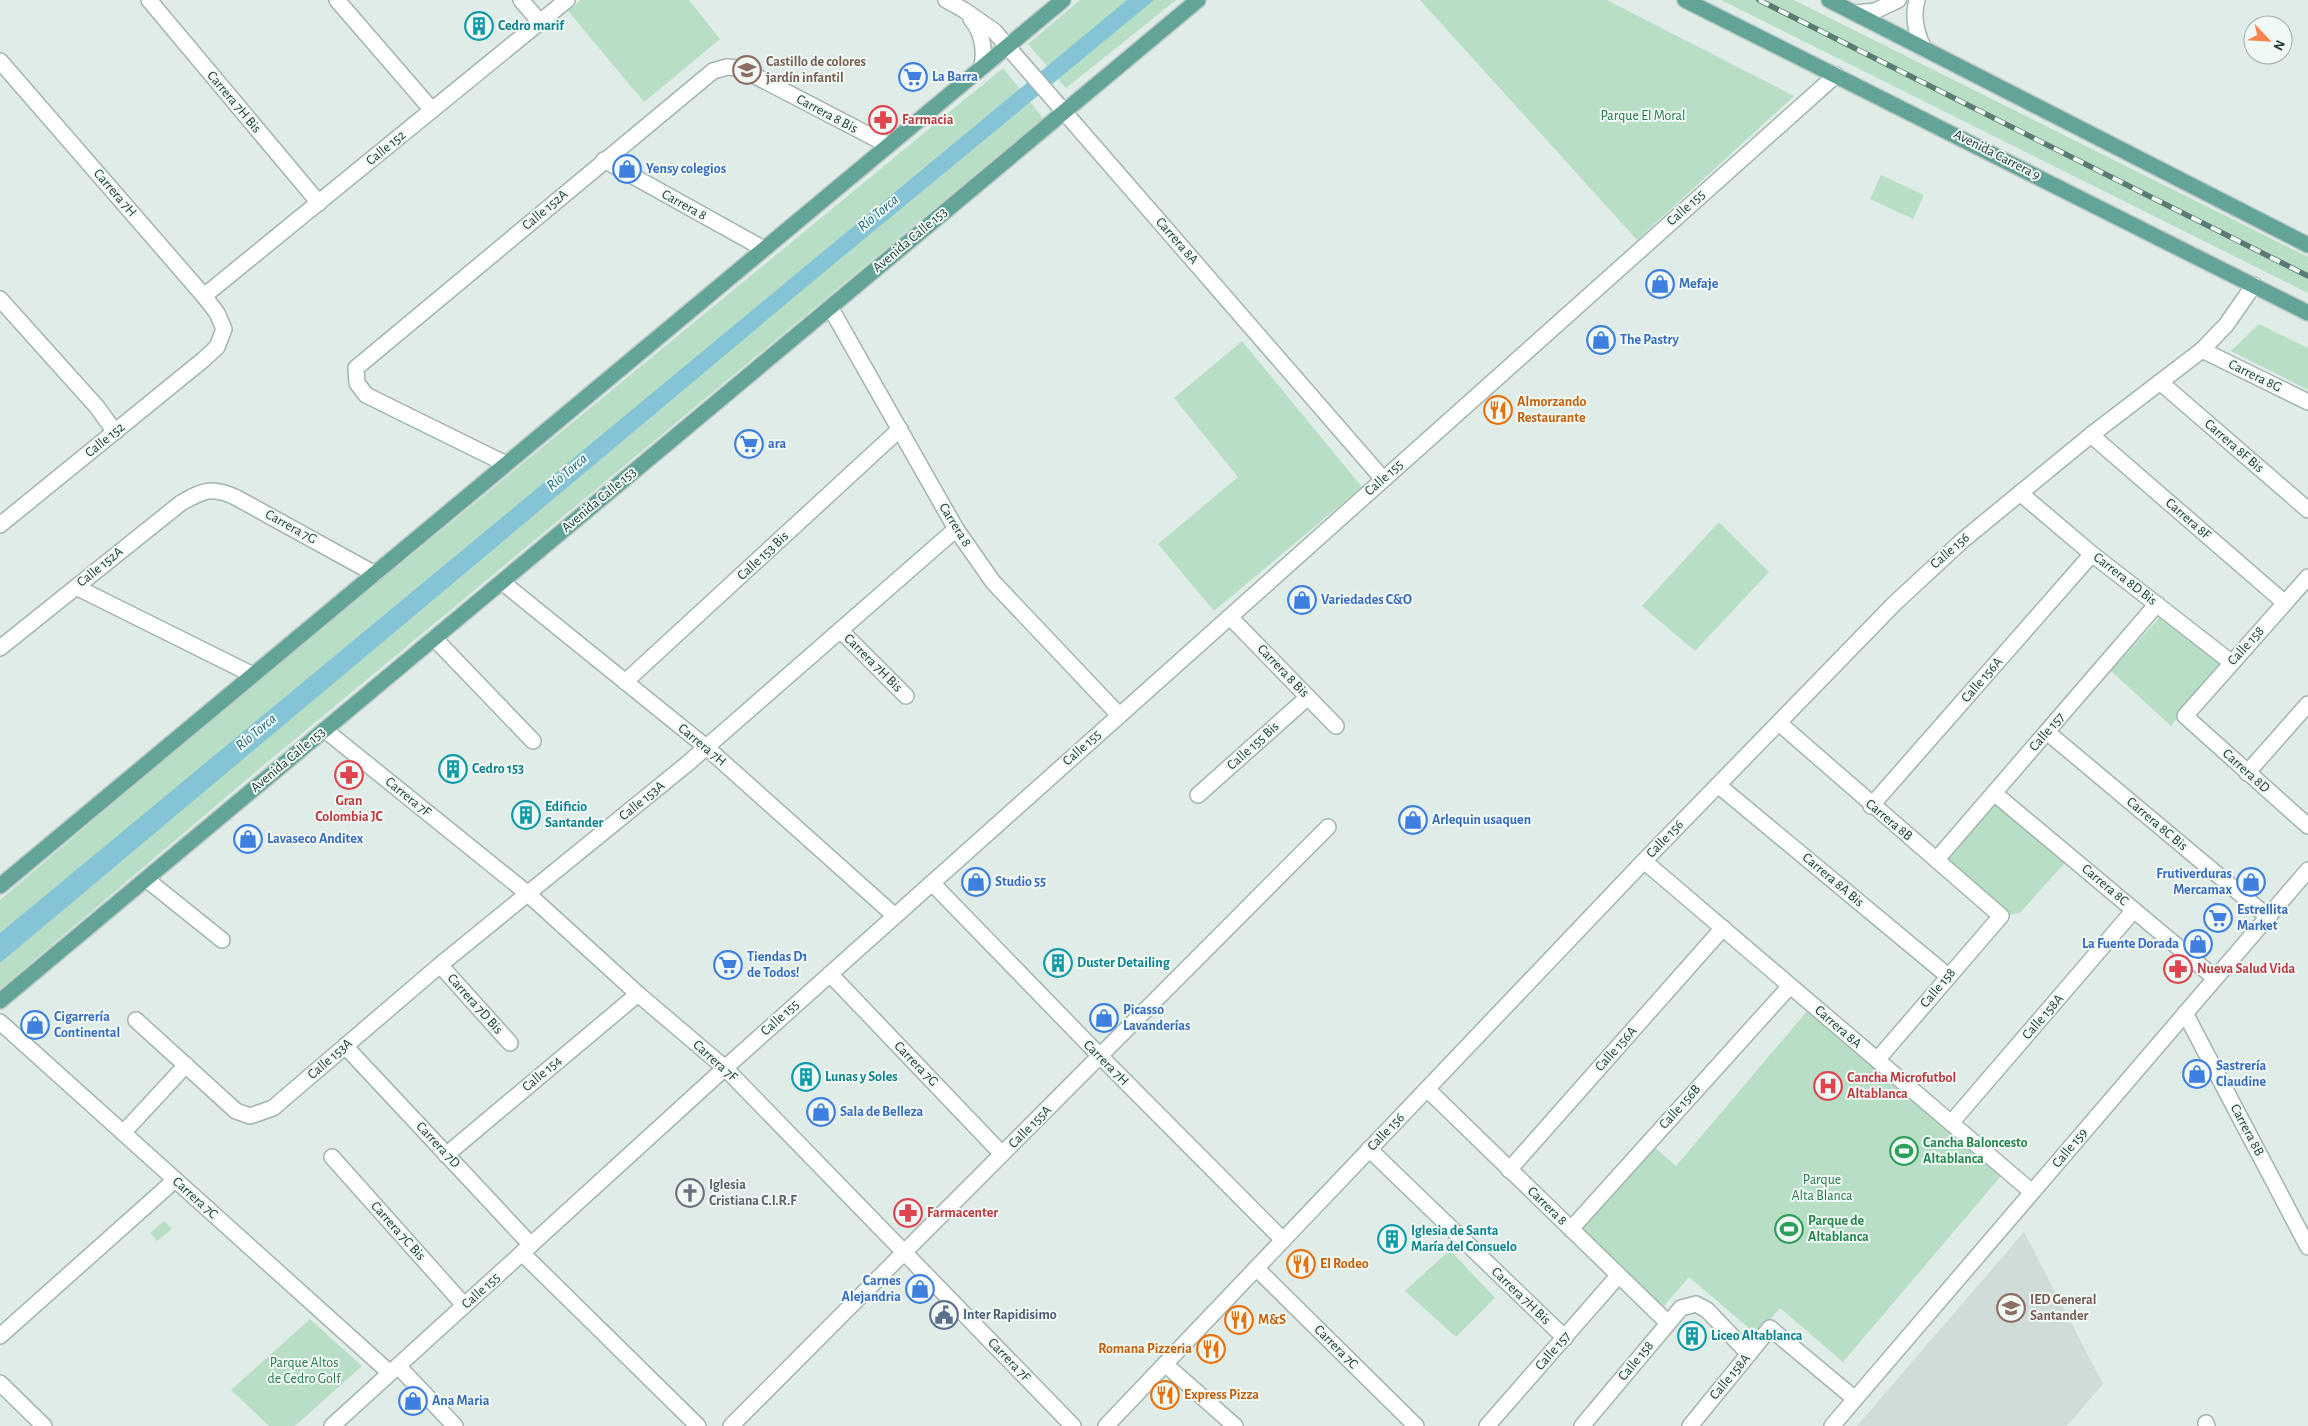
<svg xmlns="http://www.w3.org/2000/svg" width="2308" height="1426" font-family="'Alegreya Sans',sans-serif">
	<style>
		.built { fill: #cfdcd7 }
		.green { fill: #b8dfc5 }
		.water { fill: #84c4d6 }
		.lines { fill: none; stroke-linecap: round; stroke-linejoin: round }
		.minor-casing { stroke: #a3b4b0; stroke-width: 18 }
		.tertiary-casing { stroke: #a3b4b0; stroke-width: 18 }
		.primary-casing { stroke: #c1c9c7; stroke-width: 18 }
		.minor { stroke: #fff; stroke-width: 15 }
		.tertiary { stroke: #fff; stroke-width: 15 }
		.primary { stroke: #62a598; stroke-width: 15 }
		.rail-casing { stroke: #5a7a73; stroke-width: 5.5 }
		.rail { stroke: #f1f9f5; stroke-width: 4; stroke-dasharray: 11; stroke-linecap: butt }
		.labels { text-anchor: middle; dominant-baseline: central; stroke-width: 4; stroke-linejoin: round; paint-order: stroke }
		.culture-label { font-size: 14px; font-weight: bold; fill: #0d838f; stroke: #f1f9f5; text-anchor: start }
		.education-label { font-size: 14px; font-weight: bold; fill: #785e54; stroke: #f1f9f5; text-anchor: start }
		.shop-label { font-size: 14px; font-weight: bold; fill: #366cbe; stroke: #f1f9f5; text-anchor: start }
		.street-label { font-size: 14px; fill: #203e38; stroke: #f1f9f5 }
		.park-label { font-size: 14px; fill: #27784b; stroke: #f1f9f5 }
		.health-label { font-size: 14px; font-weight: bold; fill: #be3a42; stroke: #f1f9f5; text-anchor: start }
		.food-label { font-size: 14px; font-weight: bold; fill: #c56008; stroke: #f1f9f5; text-anchor: start }
		.leisure-label { font-size: 14px; font-weight: bold; fill: #27864d; stroke: #f1f9f5; text-anchor: start }
		.worship-label { font-size: 14px; font-weight: bold; fill: #5b616d; stroke: #f1f9f5; text-anchor: start }
		.service-label { font-size: 14px; font-weight: bold; fill: #4e5e75; stroke: #f1f9f5; text-anchor: start }
		.water-label { font-size: 15px; font-style: italic; fill: #15677f; stroke: #f1f9f5 }
	</style>
	<rect width="100%" height="100%" fill="#e0ece8"/>
	<polygon class="built" points="2024,1232 2103,1384 2067,1426 1857,1426"/>
	<g class="green">
		<polygon points="581,0 689,0 720,39 644,102 568,11"/>
		<polygon points="1080,0 1176,0 1066,88 1028,44"/>
		<polygon points="1420,0 1607,0 1794,96 1637,240"/>
		<polygon points="1721,0 1794,0 2308,257 2308,293"/>
		<polygon points="1003,68 1043,118 258,770 0,989 0,900 205,725"/>
		<polygon points="1881,175 1924,195 1913,219 1870,199"/>
		<polygon points="2259,324 2308,348 2308,390 2231,351"/>
		<polygon points="1242,341 1362,487 1214,611 1158,544 1238,477 1174,398"/>
		<polygon points="1719,522 1769,572 1695,651 1642,606"/>
		<polygon points="2160,617 2222,663 2171,726 2111,671"/>
		<polygon points="1994,793 2070,857 2020,913 2001,916 1937,859"/>
		<polygon points="1808,1010 2001,1176 1843,1362 1780,1308 1757,1335 1689,1277 1664,1306 1578,1232 1652,1145 1676,1166"/>
		<polygon points="164,1221 172,1229 157,1241 150,1233"/>
		<polygon points="1450,1250 1495,1298 1456,1337 1405,1291"/>
		<polygon points="310,1319 362,1366 295,1426 269,1426 231,1390"/>
	</g>
	<polygon class="water" points="1127,0 1154,0 817,278 0,963 0,933"/>
	<g class="lines">
		<defs>
			<g id="minor">
				<polyline points="149,0 319,203"/>
				<polyline points="337,0 432,110"/>
				<polyline points="521,0 540,22"/>
				<polyline points="946,0 964,10 994,31 1383,479"/>
				<path d="M1917,0C1912,17 1916,33 1924,49"/>
				<polyline points="1856,13 1875,11 1898,0"/>
				<path d="M971,19C983,33 985,49 982,67"/>
				<polyline points="0,61 204,296 217,313 224,329 217,347 203,360 0,525"/>
				<polyline points="604,160 764,249"/>
				<polyline points="204,296 567,0"/>
				<polyline points="0,299 97,407 115,432"/>
				<polyline points="830,307 956,529 993,582 1119,715"/>
				<polyline points="2202,350 2308,402"/>
				<polyline points="2160,382 2308,510"/>
				<polyline points="2091,435 2285,603"/>
				<polyline points="506,464 366,395 357,383 356,368 713,71 727,67 740,68 888,145"/>
				<polyline points="2020,493 2092,554 2232,663"/>
				<polyline points="2308,577 2185,716 2308,826"/>
				<polyline points="502,582 706,747 895,916"/>
				<polyline points="76,587 253,675"/>
				<polyline points="1230,617 1336,726"/>
				<polyline points="840,630 906,696"/>
				<polyline points="434,638 533,741"/>
				<path d="M0,648L181,503C204,490 212,486 237,498L375,574"/>
				<polyline points="625,682 900,429"/>
				<polyline points="1779,723 2001,916 1877,1060"/>
				<polyline points="325,730 527,893 638,994 725,1068 1073,1426"/>
				<polyline points="2047,732 2268,917"/>
				<polyline points="2247,773 2308,704"/>
				<polyline points="1718,785 1948,976"/>
				<polyline points="1994,793 2215,978"/>
				<polyline points="1198,795 1308,697"/>
				<polyline points="1871,806 2092,554"/>
				<polyline points="1937,859 2157,604"/>
				<polyline points="1644,861 2032,1192"/>
				<polyline points="146,879 222,940"/>
				<polyline points="932,883 1100,1056 1283,1240"/>
				<polyline points="440,965 510,1043"/>
				<polyline points="830,974 1002,1154"/>
				<polyline points="2185,1013 2308,1247"/>
				<polyline points="136,1020 236,1111 250,1116 273,1108 440,965 687,764 956,529"/>
				<polyline points="0,1022 390,1373"/>
				<polyline points="345,1046 531,1245"/>
				<polyline points="1427,1089 1668,1323"/>
				<polyline points="1951,1123 2134,910"/>
				<polyline points="123,1133 186,1065"/>
				<polyline points="1369,1149 1565,1338"/>
				<polyline points="446,1155 638,994"/>
				<polyline points="332,1157 464,1305"/>
				<polyline points="1509,1170 1723,928"/>
				<polyline points="1571,1229 1790,986"/>
				<polyline points="522,1253 698,1426"/>
				<polyline points="1256,1268 1416,1426"/>
				<polyline points="0,1336 175,1180"/>
				<polyline points="1165,1364 1235,1426"/>
				<polyline points="398,1366 455,1426"/>
				<polyline points="0,1383 44,1426"/>
				<polyline points="2206,1423 2207,1426"/>
				<polyline points="332,1426 725,1068 1836,75"/>
				<polyline points="731,1426 1328,827"/>
				<polyline points="1487,1426 1618,1276"/>
				<polyline points="1582,1426 1681,1308 1696,1304 1707,1310 1749,1354"/>
				<polyline points="1690,1426 1770,1328 1855,1399"/>
				<polyline points="1832,1426 2308,870"/>
			</g>
			<polyline id="tertiary" points="1106,1426 1644,861 1895,603 1963,540 2091,435 2202,350 2226,325 2254,285"/>
			<g id="primary">
				<polyline points="1685,0 2308,313"/>
				<polyline points="1829,0 2308,245"/>
				<polyline points="0,886 1063,0"/>
				<polyline points="0,1001 1198,0"/>
			</g>
		</defs>
		<use href="#minor" class="minor-casing"/>
		<use href="#tertiary" class="tertiary-casing"/>
		<use href="#primary" class="primary-casing"/>
		<use href="#minor" class="minor"/>
		<use href="#tertiary" class="tertiary"/>
		<use href="#primary" class="primary"/>
		<defs>
			<polyline id="rail" points="1759,0 2308,276"/>
		</defs>
		<use href="#rail" class="rail-casing"/>
		<use href="#rail" class="rail"/>
	</g>
	<defs>
		<symbol id="building-ring" viewBox="-11 -11 22 22"><circle r="9.5" fill="#f1f9f5" stroke="#0f9aa8" stroke-width="1.5"/><path d="M-4-6H4V6H1V3H-1V6H-4ZM-2.5-4.3h1.7v1.8h-1.7ZM.8-4.3h1.7v1.8H.8ZM-2.5-1h1.7V.8h-1.7ZM.8-1h1.7V.8H.8Z" fill="#0f9aa8"/></symbol>
		<symbol id="school-ring" viewBox="-11 -11 22 22"><circle r="9.5" fill="#f1f9f5" stroke="#8d6e63" stroke-width="1.5"/><path d="M0-5L7-2L0 1L-7-2ZM-4 1L0 2.5L4 1V4Q0 6-4 4Z" fill="#8d6e63"/></symbol>
		<symbol id="supermarket-ring" viewBox="-11 -11 22 22"><circle r="9.5" fill="#f1f9f5" stroke="#3f7fe0" stroke-width="1.5"/><path d="M-6-5.5h2.5l.6 2H6L4.5 2H-2.5L-4.4-4H-6ZM-1.5 3.2a1.3 1.3 0 1 0 .1 0ZM3 3.2a1.3 1.3 0 1 0 .1 0Z" fill="#3f7fe0"/></symbol>
		<symbol id="pharmacy-ring" viewBox="-11 -11 22 22"><circle r="9.5" fill="#f1f9f5" stroke="#e0444e" stroke-width="1.5"/><path d="M-2-6h4v4h4v4h-4v4h-4v-4h-4v-4h4Z" fill="#e0444e"/></symbol>
		<symbol id="shop-ring" viewBox="-11 -11 22 22"><circle r="9.5" fill="#f1f9f5" stroke="#3f7fe0" stroke-width="1.5"/><path d="M-5-2.5h2.3a2.7 3.5 0 0 1 5.4 0H5L5.5 6h-11ZM-1.5-2.5h3a1.5 2.3 0 0 0-3 0Z" fill="#3f7fe0"/></symbol>
		<symbol id="restaurant-ring" viewBox="-11 -11 22 22"><circle r="9.5" fill="#f1f9f5" stroke="#e8710a" stroke-width="1.5"/><path d="M-5-6h1v4h1v-4h1v4h1v-4h1v5L-1.5 .5V6h-2V.5L-5-1ZM5-6V6H3V1.5H1.5Q1.5-4 5-6Z" fill="#e8710a"/></symbol>
		<symbol id="hospital-ring" viewBox="-11 -11 22 22"><circle r="9.5" fill="#f1f9f5" stroke="#e0444e" stroke-width="1.5"/><path d="M-5-5h3v3.5h4V-5h3V5h-3V1.5h-4V5h-3Z" fill="#e0444e"/></symbol>
		<symbol id="stadium-ring" viewBox="-11 -11 22 22"><circle r="9.5" fill="#f1f9f5" stroke="#2e9e5b" stroke-width="1.5"/><path d="M0-5a6.5 5 0 1 0 0 10a6.5 5 0 1 0 0-10ZM-3.5-1.8h7v3.6h-7Z" fill="#2e9e5b"/></symbol>
		<symbol id="church-ring" viewBox="-11 -11 22 22"><circle r="9.5" fill="#f1f9f5" stroke="#6b7280" stroke-width="1.5"/><path d="M-1.2-6h2.4v3.5h3.3v2.4h-3.3V6h-2.4V-.1h-3.3v-2.4h3.3Z" fill="#6b7280"/></symbol>
		<symbol id="civic-ring" viewBox="-11 -11 22 22"><circle r="9.5" fill="#f1f9f5" stroke="#5c6f8a" stroke-width="1.5"/><path d="M-.6-6.5H3V-4.5H.6V-3L4-1V1h2V6H-6V1h2V-1L-.6-3ZM-1.2 2.5V6h2.4V2.5Z" fill="#5c6f8a"/></symbol>
	</defs>
	<g fill-rule="evenodd">
		<use href="#building-ring" x="463" y="10" width="32" height="32"/>
		<use href="#school-ring" x="731" y="54" width="32" height="32"/>
		<use href="#supermarket-ring" x="897" y="61" width="32" height="32"/>
		<use href="#pharmacy-ring" x="867" y="104" width="32" height="32"/>
		<use href="#shop-ring" x="611" y="153" width="32" height="32"/>
		<use href="#shop-ring" x="1644" y="268" width="32" height="32"/>
		<use href="#shop-ring" x="1585" y="324" width="32" height="32"/>
		<use href="#restaurant-ring" x="1482" y="394" width="32" height="32"/>
		<use href="#supermarket-ring" x="733" y="428" width="32" height="32"/>
		<use href="#shop-ring" x="1286" y="584" width="32" height="32"/>
		<use href="#building-ring" x="437" y="753" width="32" height="32"/>
		<use href="#pharmacy-ring" x="333" y="759" width="32" height="32"/>
		<use href="#building-ring" x="510" y="799" width="32" height="32"/>
		<use href="#shop-ring" x="1397" y="804" width="32" height="32"/>
		<use href="#shop-ring" x="232" y="823" width="32" height="32"/>
		<use href="#shop-ring" x="960" y="866" width="32" height="32"/>
		<use href="#shop-ring" x="2235" y="866" width="32" height="32"/>
		<use href="#supermarket-ring" x="2202" y="902" width="32" height="32"/>
		<use href="#shop-ring" x="2182" y="928" width="32" height="32"/>
		<use href="#building-ring" x="1042" y="947" width="32" height="32"/>
		<use href="#supermarket-ring" x="712" y="949" width="32" height="32"/>
		<use href="#pharmacy-ring" x="2162" y="953" width="32" height="32"/>
		<use href="#shop-ring" x="1088" y="1002" width="32" height="32"/>
		<use href="#shop-ring" x="19" y="1009" width="32" height="32"/>
		<use href="#shop-ring" x="2181" y="1058" width="32" height="32"/>
		<use href="#building-ring" x="790" y="1061" width="32" height="32"/>
		<use href="#hospital-ring" x="1812" y="1070" width="32" height="32"/>
		<use href="#shop-ring" x="805" y="1096" width="32" height="32"/>
		<use href="#stadium-ring" x="1888" y="1135" width="32" height="32"/>
		<use href="#church-ring" x="674" y="1177" width="32" height="32"/>
		<use href="#pharmacy-ring" x="892" y="1197" width="32" height="32"/>
		<use href="#stadium-ring" x="1773" y="1213" width="32" height="32"/>
		<use href="#building-ring" x="1376" y="1223" width="32" height="32"/>
		<use href="#restaurant-ring" x="1285" y="1248" width="32" height="32"/>
		<use href="#shop-ring" x="904" y="1273" width="32" height="32"/>
		<use href="#school-ring" x="1995" y="1292" width="32" height="32"/>
		<use href="#civic-ring" x="928" y="1299" width="32" height="32"/>
		<use href="#restaurant-ring" x="1223" y="1304" width="32" height="32"/>
		<use href="#building-ring" x="1676" y="1320" width="32" height="32"/>
		<use href="#restaurant-ring" x="1195" y="1333" width="32" height="32"/>
		<use href="#restaurant-ring" x="1149" y="1379" width="32" height="32"/>
		<use href="#shop-ring" x="397" y="1385" width="32" height="32"/>
	</g>
	<g class="labels">
		<g class="culture-label">
			<text x="498" y="26">Cedro marif</text>
			<text x="472" y="769">Cedro 153</text>
			<text x="545" y="807">Edificio<tspan x="545" dy="16">Santander</tspan></text>
			<text x="1077" y="963">Duster Detailing</text>
			<text x="825" y="1077">Lunas y Soles</text>
			<text x="1411" y="1231">Iglesia de Santa<tspan x="1411" dy="16">María del Consuelo</tspan></text>
			<text x="1711" y="1336">Liceo Altablanca</text>
		</g>
		<g class="education-label">
			<text x="766" y="62">Castillo de colores<tspan x="766" dy="16">jardín infantil</tspan></text>
			<text x="2030" y="1300">IED General<tspan x="2030" dy="16">Santander</tspan></text>
		</g>
		<g class="shop-label">
			<text x="932" y="77">La Barra</text>
			<text x="646" y="169">Yensy colegios</text>
			<text x="1679" y="284">Mefaje</text>
			<text x="1620" y="340">The Pastry</text>
			<text x="768" y="444">ara</text>
			<text x="1321" y="600">Variedades C&amp;O</text>
			<text x="1432" y="820">Arlequin usaquen</text>
			<text x="267" y="839">Lavaseco Anditex</text>
			<text x="2232" y="874" text-anchor="end">Frutiverduras<tspan x="2232" dy="16">Mercamax</tspan></text>
			<text x="995" y="882">Studio 55</text>
			<text x="2237" y="910">Estrellita<tspan x="2237" dy="16">Market</tspan></text>
			<text x="2179" y="944" text-anchor="end">La Fuente Dorada</text>
			<text x="747" y="957">Tiendas D1<tspan x="747" dy="16">de Todos!</tspan></text>
			<text x="1123" y="1010">Picasso<tspan x="1123" dy="16">Lavanderías</tspan></text>
			<text x="54" y="1017">Cigarrería<tspan x="54" dy="16">Continental</tspan></text>
			<text x="2216" y="1066">Sastrería<tspan x="2216" dy="16">Claudine</tspan></text>
			<text x="840" y="1112">Sala de Belleza</text>
			<text x="901" y="1281" text-anchor="end">Carnes<tspan x="901" dy="16">Alejandria</tspan></text>
			<text x="432" y="1401">Ana Maria</text>
		</g>
		<g class="street-label">
			<text transform="translate(234 102) rotate(50)">Carrera 7H Bis</text>
			<text transform="translate(827 114) rotate(28)">Carrera 8 Bis</text>
			<text transform="translate(386 148) rotate(-39)">Calle 152</text>
			<text transform="translate(1997 155) rotate(27)">Avenida Carrera 9</text>
			<text transform="translate(115 193) rotate(49)">Carrera 7H</text>
			<text transform="translate(684 205) rotate(29)">Carrera 8</text>
			<text transform="translate(1686 208) rotate(-42)">Calle 155</text>
			<text transform="translate(545 210) rotate(-40)">Calle 152A</text>
			<text transform="translate(910 240) rotate(-40)">Avenida Calle 153</text>
			<text transform="translate(1177 241) rotate(49)">Carrera 8A</text>
			<text transform="translate(2255 376) rotate(26)">Carrera 8G</text>
			<text transform="translate(105 440) rotate(-39)">Calle 152</text>
			<text transform="translate(2234 446) rotate(41)">Carrera 8F Bis</text>
			<text transform="translate(1384 478) rotate(-42)">Calle 155</text>
			<text transform="translate(599 500) rotate(-40)">Avenida Calle 153</text>
			<text transform="translate(2188 519) rotate(41)">Carrera 8F</text>
			<text transform="translate(955 525) rotate(58)">Carrera 8</text>
			<text transform="translate(291 527) rotate(29)">Carrera 7G</text>
			<text transform="translate(1950 551) rotate(-41)">Calle 156</text>
			<text transform="translate(763 556) rotate(-43)">Calle 153 Bis</text>
			<text transform="translate(100 567) rotate(-39)">Calle 152A</text>
			<text transform="translate(2125 579) rotate(38)">Carrera 8D Bis</text>
			<text transform="translate(2246 646) rotate(-48)">Calle 158</text>
			<text transform="translate(873 663) rotate(45)">Carrera 7H Bis</text>
			<text transform="translate(1283 671) rotate(46)">Carrera 8 Bis</text>
			<text transform="translate(1982 680) rotate(-49)">Calle 156A</text>
			<text transform="translate(2047 732) rotate(-49)">Calle 157</text>
			<text transform="translate(702 745) rotate(40)">Carrera 7H</text>
			<text transform="translate(1253 746) rotate(-42)">Calle 155 Bis</text>
			<text transform="translate(1082 748) rotate(-42)">Calle 155</text>
			<text transform="translate(288 760) rotate(-40)">Avenida Calle 153</text>
			<text transform="translate(2246 771) rotate(42)">Carrera 8D</text>
			<text transform="translate(408 797) rotate(39)">Carrera 7F</text>
			<text transform="translate(642 801) rotate(-39)">Calle 153A</text>
			<text transform="translate(1889 820) rotate(40)">Carrera 8B</text>
			<text transform="translate(2157 824) rotate(40)">Carrera 8C Bis</text>
			<text transform="translate(1665 839) rotate(-46)">Calle 156</text>
			<text transform="translate(1833 880) rotate(40)">Carrera 8A Bis</text>
			<text transform="translate(2105 885) rotate(40)">Carrera 8C</text>
			<text transform="translate(1938 988) rotate(-50)">Calle 158</text>
			<text transform="translate(475 1004) rotate(48)">Carrera 7D Bis</text>
			<text transform="translate(2043 1017) rotate(-49)">Calle 158A</text>
			<text transform="translate(780 1018) rotate(-42)">Calle 155</text>
			<text transform="translate(1838 1027) rotate(41)">Carrera 8A</text>
			<text transform="translate(1616 1049) rotate(-48)">Calle 156A</text>
			<text transform="translate(330 1059) rotate(-41)">Calle 153A</text>
			<text transform="translate(715 1061) rotate(42)">Carrera 7F</text>
			<text transform="translate(1106 1063) rotate(45)">Carrera 7H</text>
			<text transform="translate(916 1064) rotate(46)">Carrera 7G</text>
			<text transform="translate(542 1074) rotate(-40)">Calle 154</text>
			<text transform="translate(1680 1107) rotate(-48)">Calle 156B</text>
			<text transform="translate(1030 1127) rotate(-45)">Calle 155A</text>
			<text transform="translate(2247 1130) rotate(62)">Carrera 8B</text>
			<text transform="translate(1386 1132) rotate(-46)">Calle 156</text>
			<text transform="translate(438 1145) rotate(47)">Carrera 7D</text>
			<text transform="translate(2070 1148) rotate(-50)">Calle 159</text>
			<text transform="translate(195 1198) rotate(42)">Carrera 7C</text>
			<text transform="translate(1547 1206) rotate(44)">Carrera 8</text>
			<text transform="translate(398 1231) rotate(48)">Carrera 7C Bis</text>
			<text transform="translate(481 1291) rotate(-42)">Calle 155</text>
			<text transform="translate(1521 1296) rotate(44)">Carrera 7H Bis</text>
			<text transform="translate(1336 1347) rotate(45)">Carrera 7C</text>
			<text transform="translate(1553 1351) rotate(-49)">Calle 157</text>
			<text transform="translate(1009 1360) rotate(46)">Carrera 7F</text>
			<text transform="translate(1636 1361) rotate(-50)">Calle 158</text>
			<text transform="translate(1730 1377) rotate(-50)">Calle 158A</text>
		</g>
		<g class="park-label">
			<text x="1643" y="116">Parque El Moral</text>
			<text x="1822" y="1180">Parque<tspan x="1822" dy="16">Alta Blanca</tspan></text>
			<text x="304" y="1363">Parque Altos<tspan x="304" dy="16">de Cedro Golf</tspan></text>
		</g>
		<g class="health-label">
			<text x="902" y="120">Farmacia</text>
			<text x="349" y="801" text-anchor="middle">Gran<tspan x="349" dy="16">Colombia JC</tspan></text>
			<text x="2197" y="969">Nueva Salud Vida</text>
			<text x="1847" y="1078">Cancha Microfutbol<tspan x="1847" dy="16">Altablanca</tspan></text>
			<text x="927" y="1213">Farmacenter</text>
		</g>
		<g class="food-label">
			<text x="1517" y="402">Almorzando<tspan x="1517" dy="16">Restaurante</tspan></text>
			<text x="1320" y="1264">El Rodeo</text>
			<text x="1258" y="1320">M&amp;S</text>
			<text x="1192" y="1349" text-anchor="end">Romana Pizzeria</text>
			<text x="1184" y="1395">Express Pizza</text>
		</g>
		<g class="leisure-label">
			<text x="1923" y="1143">Cancha Baloncesto<tspan x="1923" dy="16">Altablanca</tspan></text>
			<text x="1808" y="1221">Parque de<tspan x="1808" dy="16">Altablanca</tspan></text>
		</g>
		<g class="worship-label">
			<text x="709" y="1185">Iglesia<tspan x="709" dy="16">Cristiana C.I.R.F</tspan></text>
		</g>
		<g class="service-label">
			<text x="963" y="1315">Inter Rapidisimo</text>
		</g>
		<g class="water-label">
			<text transform="translate(878 213) rotate(-40)">Río Torca</text>
			<text transform="translate(567 472) rotate(-40)">Río Torca</text>
			<text transform="translate(256 732) rotate(-40)">Río Torca</text>
		</g>
	</g>
	<g transform="translate(2268 40) rotate(115)"><circle r="24" fill="#f1f9f5" stroke="#9daea9"/>
	<path d="M0-4L9 19L0 12L-9 19Z" fill="#fc844f"/>
	<text y="-8" font-size="14" font-weight="bold" text-anchor="middle" fill="#203e38">N</text>
	</g>
</svg>
